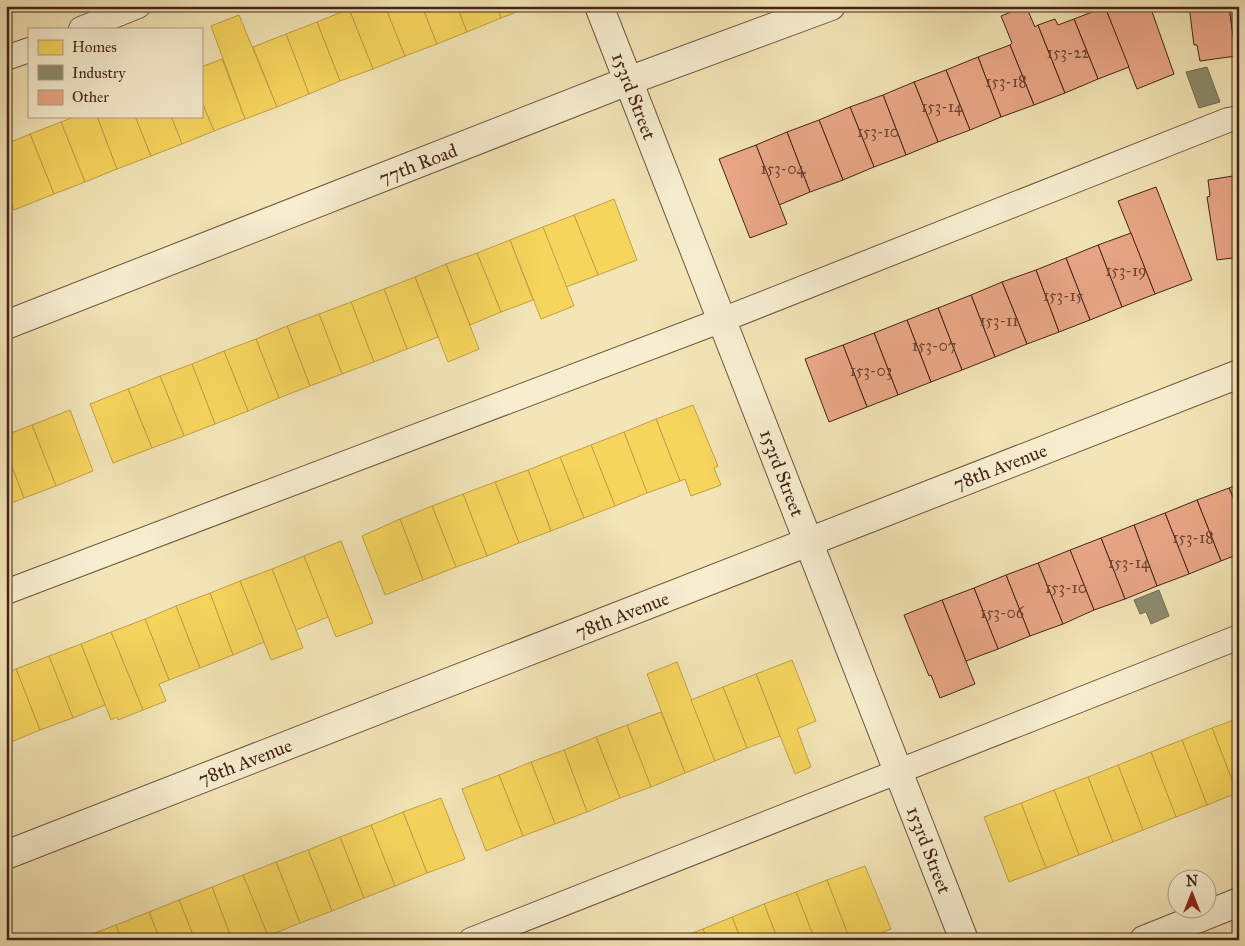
<svg xmlns="http://www.w3.org/2000/svg" width="1245" height="946" font-family="'IM FELL Great Primer',serif">
	<style>
		.homes { fill: #f6d55c; stroke: #c1a047 }
		.industry { fill: #8c8c6e; stroke: #766c54 }
		.building { fill: #eaa787; stroke: #442317 }
		.lines { fill: none; stroke-linecap: round; stroke-linejoin: round }
		.lane-casing { stroke: #70543f; stroke-width: 26 }
		.street-casing { stroke: #70543f; stroke-width: 30 }
		.lane { stroke: #f7eed0; stroke-width: 24 }
		.street { stroke: #f7eed0; stroke-width: 28 }
		.labels { text-anchor: middle; dominant-baseline: central; stroke-width: 5; stroke-linejoin: round; paint-order: stroke }
		.number-label { font-size: 16px; fill: #6e4433 }
		.street-label { font-size: 19px; fill: #442317; stroke: #f7eed0 }
	</style>
	<rect width="100%" height="100%" fill="#f3e5b6"/>
	<filter id="stains"><feTurbulence type="fractalNoise" baseFrequency=".004" numOctaves="4"/><feColorMatrix values="0 0 0 0 .2 0 0 0 0 .09 0 0 0 0 .02 0 0 0 .5 -.17"/></filter>
	<radialGradient id="worn" r=".72"><stop offset=".6" stop-color="#630" stop-opacity="0"/><stop offset="1" stop-color="#630" stop-opacity=".3"/></radialGradient>
	<g class="homes">
		<polygon points="357,6 385,6 405,56 373,69 349,9"/>
		<polygon points="385,6 422,6 437,44 405,56"/>
		<polygon points="422,6 457,6 467,32 437,44"/>
		<polygon points="457,6 497,6 501,18 467,32"/>
		<polygon points="497,6 533,6 501,18"/>
		<polygon points="349,9 373,69 340,81 317,22"/>
		<polygon points="239,15 277,107 245,119 211,26"/>
		<polygon points="317,22 340,81 309,94 286,34"/>
		<polygon points="286,34 309,94 277,107 253,47"/>
		<polygon points="222,59 245,119 214,131 201,100 201,67"/>
		<polygon points="201,100 214,131 182,144 171,116 201,116"/>
		<polygon points="76,116 97,116 117,169 85,182 61,122"/>
		<polygon points="97,116 135,116 151,156 117,169"/>
		<polygon points="135,116 171,116 182,144 151,156"/>
		<polygon points="61,122 85,182 54,194 30,134"/>
		<polygon points="6,130 11,142 30,134 54,194 14,210 6,189"/>
		<polygon points="614,199 637,260 598,275 574,215"/>
		<polygon points="574,215 598,275 566,287 543,227"/>
		<polygon points="543,227 574,306 541,319 510,240"/>
		<polygon points="510,240 533,300 501,312 477,253"/>
		<polygon points="477,253 501,312 470,325 446,264"/>
		<polygon points="446,264 479,349 448,362 415,277"/>
		<polygon points="415,277 438,337 407,349 384,289"/>
		<polygon points="384,289 407,349 374,362 351,302"/>
		<polygon points="351,302 374,362 342,374 319,314"/>
		<polygon points="319,314 342,374 310,386 287,326"/>
		<polygon points="287,326 310,386 279,398 256,339"/>
		<polygon points="256,339 279,398 248,411 224,351"/>
		<polygon points="224,351 248,411 215,424 192,364"/>
		<polygon points="192,364 215,424 184,436 160,376"/>
		<polygon points="160,376 184,436 152,448 128,389"/>
		<polygon points="128,389 152,448 113,463 90,404"/>
		<polygon points="693,405 718,466 714,468 721,485 691,496 685,479 680,481 656,419"/>
		<polygon points="70,410 93,471 56,486 32,425"/>
		<polygon points="656,419 680,481 647,493 624,432"/>
		<polygon points="32,425 56,486 24,498 6,451 6,435"/>
		<polygon points="624,432 647,493 615,506 591,445"/>
		<polygon points="591,445 615,506 584,518 560,457"/>
		<polygon points="6,451 24,498 6,505"/>
		<polygon points="560,457 584,518 551,531 528,470"/>
		<polygon points="528,470 551,531 519,543 495,482"/>
		<polygon points="495,482 519,543 487,556 463,494"/>
		<polygon points="463,494 487,556 456,567 432,506"/>
		<polygon points="432,506 456,567 423,580 400,519"/>
		<polygon points="400,519 423,580 385,595 362,536"/>
		<polygon points="341,541 373,623 336,637 304,556"/>
		<polygon points="304,556 328,617 296,630 272,569"/>
		<polygon points="272,569 303,648 271,660 240,581"/>
		<polygon points="240,581 264,642 233,655 210,593"/>
		<polygon points="210,593 233,655 200,668 176,606"/>
		<polygon points="176,606 200,668 169,680 145,619"/>
		<polygon points="145,619 169,680 159,684 166,701 143,710 111,632"/>
		<polygon points="111,632 143,710 118,720 117,717 111,720 81,644"/>
		<polygon points="81,644 105,705 73,718 49,656"/>
		<polygon points="49,656 73,718 40,730 16,669"/>
		<polygon points="792,660 816,721 797,729 811,767 795,774 756,674"/>
		<polygon points="677,662 715,761 685,773 647,674"/>
		<polygon points="16,669 40,730 6,744 6,673"/>
		<polygon points="756,674 780,736 747,748 723,687"/>
		<polygon points="723,687 747,748 715,761 691,700"/>
		<polygon points="661,712 685,773 651,787 627,725"/>
		<polygon points="1239,718 1239,793 1237,793 1212,728"/>
		<polygon points="627,725 651,787 620,798 596,737"/>
		<polygon points="1212,728 1237,793 1207,805 1182,740"/>
		<polygon points="596,737 620,798 587,812 564,750"/>
		<polygon points="1182,740 1207,805 1176,817 1151,752"/>
		<polygon points="564,750 587,812 555,824 531,762"/>
		<polygon points="1151,752 1176,817 1143,830 1118,765"/>
		<polygon points="531,762 555,824 523,836 499,775"/>
		<polygon points="1118,765 1143,830 1113,842 1088,777"/>
		<polygon points="499,775 523,836 486,851 462,789"/>
		<polygon points="1088,777 1113,842 1079,855 1054,790"/>
		<polygon points="1054,790 1079,855 1046,868 1021,803"/>
		<polygon points="441,798 465,859 427,873 403,812"/>
		<polygon points="1021,803 1046,868 1009,882 984,817"/>
		<polygon points="403,812 427,873 395,886 371,825"/>
		<polygon points="371,825 395,886 364,898 340,837"/>
		<polygon points="340,837 364,898 332,911 308,850"/>
		<polygon points="308,850 332,911 300,923 276,862"/>
		<polygon points="276,862 300,923 268,936 243,875"/>
		<polygon points="865,866 891,929 864,940 850,940 827,880"/>
		<polygon points="243,875 268,936 259,940 232,940 212,887"/>
		<polygon points="827,880 850,940 815,940 796,892"/>
		<polygon points="212,887 232,940 195,940 179,900"/>
		<polygon points="796,892 815,940 778,940 764,904"/>
		<polygon points="179,900 195,940 160,940 149,912"/>
		<polygon points="764,904 778,940 741,940 732,917"/>
		<polygon points="149,912 160,940 121,940 116,925"/>
		<polygon points="732,917 741,940 707,940 703,929"/>
		<polygon points="116,925 121,940 79,939"/>
		<polygon points="703,929 707,940 674,940"/>
	</g>
	<g class="industry">
		<polygon points="1207,67 1220,102 1199,108 1186,72"/>
		<polygon points="1159,590 1169,616 1151,624 1146,612 1140,614 1134,600"/>
	</g>
	<g class="building">
		<polygon points="1026,6 1035,27 1038,25 1065,93 1034,105 1010,45 1012,43 1001,16"/>
		<polygon points="1150,6 1174,74 1137,89 1105,7"/>
		<polygon points="1189,6 1229,6 1236,56 1200,61 1197,45 1194,45"/>
		<polygon points="1229,6 1239,6 1239,36 1233,36"/>
		<polygon points="1105,7 1129,67 1098,79 1074,19"/>
		<polygon points="1055,19 1058,25 1074,19 1098,79 1065,93 1038,25"/>
		<polygon points="1010,45 1034,105 1001,117 978,57"/>
		<polygon points="978,57 1001,117 970,130 946,70"/>
		<polygon points="946,70 970,130 938,142 914,82"/>
		<polygon points="914,82 938,142 906,155 883,95"/>
		<polygon points="883,95 906,155 874,167 850,107"/>
		<polygon points="850,107 874,167 843,180 819,120"/>
		<polygon points="819,120 843,180 810,192 787,132"/>
		<polygon points="787,132 810,192 779,205 756,145"/>
		<polygon points="756,145 787,224 750,238 719,159"/>
		<polygon points="1239,175 1239,257 1217,260 1207,197 1210,196 1208,180"/>
		<polygon points="1156,187 1192,280 1155,294 1118,201"/>
		<polygon points="1131,233 1155,294 1122,307 1098,245"/>
		<polygon points="1098,245 1122,307 1090,320 1066,258"/>
		<polygon points="1066,258 1090,320 1059,332 1036,270"/>
		<polygon points="1036,270 1059,332 1027,344 1002,282"/>
		<polygon points="1002,282 1027,344 995,357 971,295"/>
		<polygon points="971,295 995,357 962,370 938,308"/>
		<polygon points="938,308 962,370 931,382 907,320"/>
		<polygon points="907,320 931,382 898,395 874,333"/>
		<polygon points="874,333 898,395 867,407 843,345"/>
		<polygon points="843,345 867,407 829,422 805,359"/>
		<polygon points="1239,484 1239,512 1229,488"/>
		<polygon points="1229,488 1239,512 1239,554 1221,561 1197,500"/>
		<polygon points="1197,500 1221,561 1189,574 1165,513"/>
		<polygon points="1165,513 1189,574 1157,586 1134,525"/>
		<polygon points="1134,525 1157,586 1125,599 1101,538"/>
		<polygon points="1101,538 1125,599 1094,610 1070,550"/>
		<polygon points="1070,550 1094,610 1063,624 1038,563"/>
		<polygon points="1038,563 1063,624 1030,636 1006,575"/>
		<polygon points="1006,575 1030,636 998,649 974,588"/>
		<polygon points="974,588 998,649 966,661 942,600"/>
		<polygon points="942,600 975,684 940,698 931,675 929,676 904,615"/>
	</g>
	<g class="lines">
		<defs>
			<g id="lane">
				<polyline points="81,29 138,6"/>
				<polyline points="6,58 29,50"/>
				<polyline points="6,592 722,320 1228,120 1239,118"/>
				<polyline points="471,940 1239,637"/>
			</g>
			<g id="street">
				<polyline points="599,6 964,940"/>
				<polyline points="6,325 628,81 831,6"/>
				<polyline points="6,855 1239,374"/>
				<polyline points="1144,940 1239,902"/>
			</g>
		</defs>
		<use href="#lane" class="lane-casing"/>
		<use href="#street" class="street-casing"/>
		<use href="#lane" class="lane"/>
		<use href="#street" class="street"/>
	</g>
	<g class="labels">
		<g class="number-label">
			<text x="1068" y="52">153-22</text>
			<text x="1006" y="81">153-18</text>
			<text x="942" y="106">153-14</text>
			<text x="878" y="131">153-10</text>
			<text x="783" y="168">153-04</text>
			<text x="1126" y="270">153-19</text>
			<text x="1063" y="295">153-15</text>
			<text x="999" y="320">153-11</text>
			<text x="934" y="345">153-07</text>
			<text x="871" y="370">153-03</text>
			<text x="1193" y="537">153-18</text>
			<text x="1129" y="562">153-14</text>
			<text x="1066" y="587">153-10</text>
			<text x="1002" y="612">153-06</text>
		</g>
		<g class="street-label">
			<text transform="translate(634 96) rotate(69)">153rd Street</text>
			<text transform="translate(418 164) rotate(-21)">77th Road</text>
			<text transform="translate(1000 467) rotate(-21)">78th Avenue</text>
			<text transform="translate(782 473) rotate(69)">153rd Street</text>
			<text transform="translate(622 615) rotate(-21)">78th Avenue</text>
			<text transform="translate(245 762) rotate(-21)">78th Avenue</text>
			<text transform="translate(929 850) rotate(69)">153rd Street</text>
		</g>
	</g>
	<rect width="1245" height="946" fill="none" stroke="#f3e5b6" stroke-width="25"/>
	<rect x="8" y="8" width="1230" height="931" fill="none" stroke="#442317" stroke-width="2.5"/>
	<rect x="12" y="12" width="1220" height="921" fill="none" stroke="#442317"/>
	<rect x="28" y="28" width="175" height="90" fill="#f7eed0" stroke="#af9d86"/>
	<rect x="38" y="40" width="25" height="15" fill="#f6d55c" stroke="#af9d86"/>
	<text x="72" y="52" font-size="15" fill="#442317">Homes</text>
	<rect x="38" y="65" width="25" height="15" fill="#8c8c6e" stroke="#af9d86"/>
	<text x="72" y="78" font-size="15" fill="#442317">Industry</text>
	<rect x="38" y="90" width="25" height="15" fill="#eaa787" stroke="#af9d86"/>
	<text x="72" y="102" font-size="15" fill="#442317">Other</text>
	<g transform="translate(1192 894)"><circle r="24" fill="#f7eed0" stroke="#af9d86"/>
	<path d="M0-4L9 19L0 12L-9 19Z" fill="#8f2418"/>
	<text y="-8" font-size="14" font-weight="bold" text-anchor="middle" fill="#442317">N</text>
	</g>
	<rect width="100%" height="100%" filter="url(#stains)"/>
	<rect width="100%" height="100%" fill="url(#worn)"/>
</svg>
